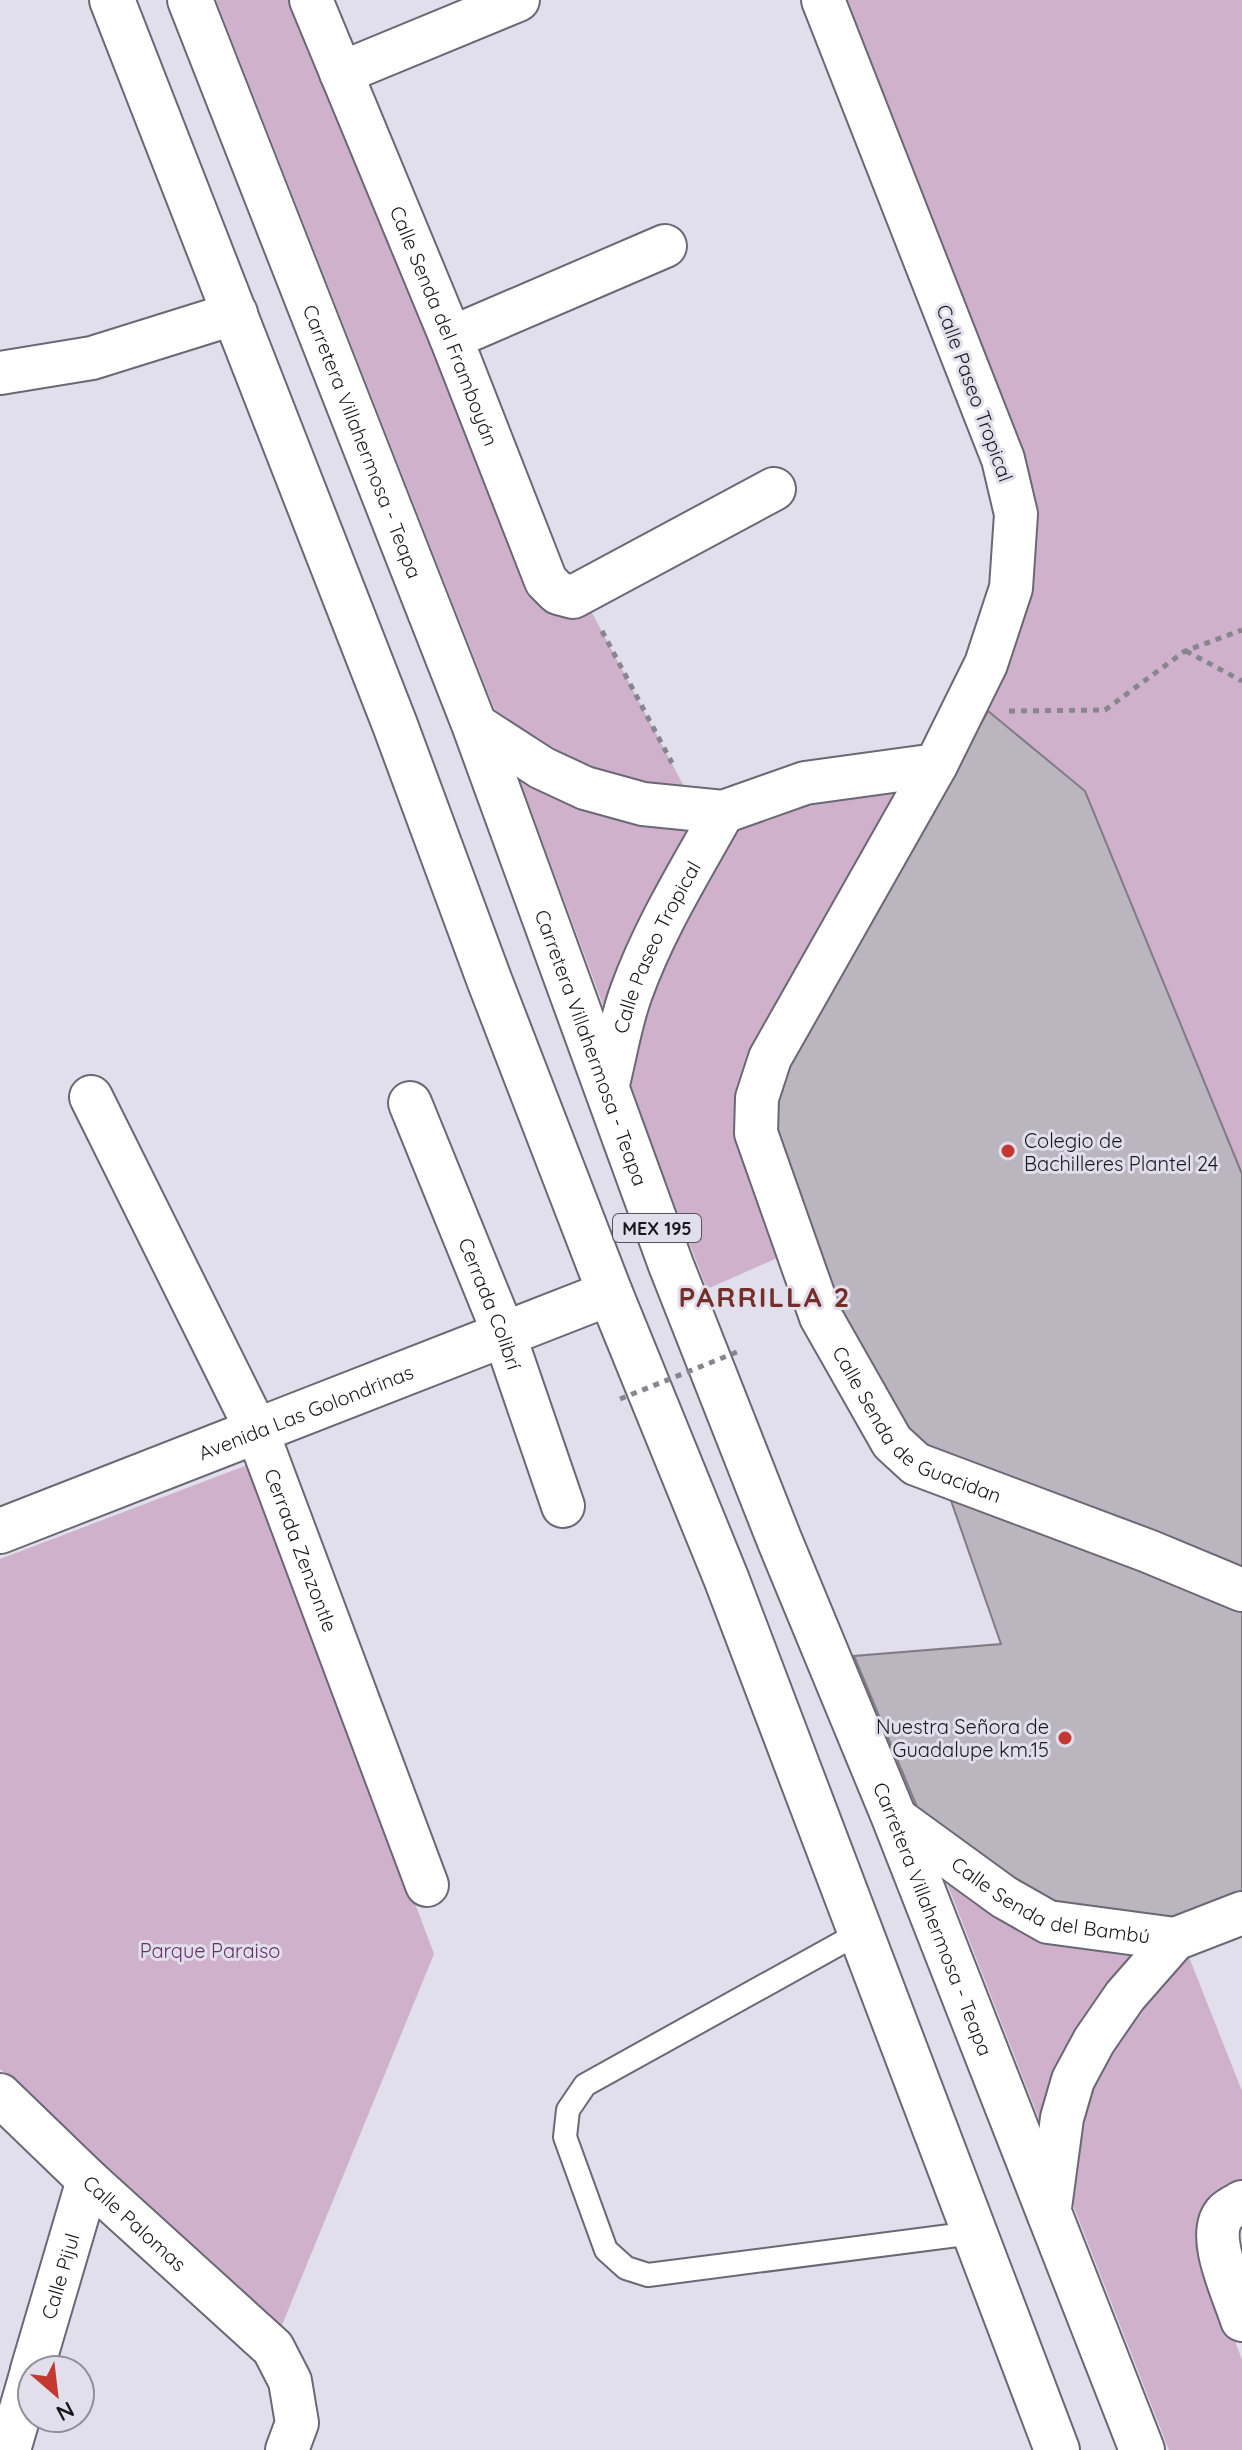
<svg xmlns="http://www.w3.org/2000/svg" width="1242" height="2450" font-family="Quicksand,sans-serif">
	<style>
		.green { fill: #cfb1cc }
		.building { fill: #bbb5c0; stroke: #817b86; stroke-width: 2 }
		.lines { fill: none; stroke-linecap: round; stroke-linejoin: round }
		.lane-casing { stroke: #6a6874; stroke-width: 26 }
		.street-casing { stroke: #6a6874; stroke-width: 46 }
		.secondary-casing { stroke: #6a6874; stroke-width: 48 }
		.primary-casing { stroke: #6a6874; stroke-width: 48 }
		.path { stroke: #87868f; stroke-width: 5; stroke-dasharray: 6 6; stroke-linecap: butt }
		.lane { stroke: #fff; stroke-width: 22 }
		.street { stroke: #fff; stroke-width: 42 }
		.secondary { stroke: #fff; stroke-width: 44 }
		.primary { stroke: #fff; stroke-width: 44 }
		.path-bridge { stroke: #87868f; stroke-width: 5; stroke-dasharray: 6 6; stroke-linecap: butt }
		.poi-dot { fill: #c53731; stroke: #e1dfec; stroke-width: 3 }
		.labels { text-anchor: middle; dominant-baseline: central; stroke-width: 6; stroke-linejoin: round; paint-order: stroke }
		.shield { fill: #e1dfec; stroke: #55545b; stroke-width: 2 }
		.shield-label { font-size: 18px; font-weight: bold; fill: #19181d }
		.street-label { font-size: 20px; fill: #19181d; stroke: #e1dfec }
		.poi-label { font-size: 20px; fill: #19181d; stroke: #e1dfec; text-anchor: start }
		.park-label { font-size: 20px; fill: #692f67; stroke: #e1dfec }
		.district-label { font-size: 28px; font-weight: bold; letter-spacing: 2px; fill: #752f2a; stroke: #e1dfec }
	</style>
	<rect width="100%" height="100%" fill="#e1dfec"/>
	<g class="green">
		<polygon points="216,0 295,0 531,588 590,609 687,792 591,774 499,721"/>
		<polygon points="845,0 1242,0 1242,1174 1085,791 988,711 1032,560 1035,504"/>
		<polygon points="517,773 697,825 609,1021"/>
		<polygon points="907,786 753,1057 784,1255 707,1289 624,1073 654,979 735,824 811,798"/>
		<polygon points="250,1464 434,1954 280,2330 0,2069 0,1559"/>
		<polygon points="943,1873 1140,1953 1044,2132"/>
		<polygon points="1185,1947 1242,2091 1242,2183 1199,2244 1242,2360 1242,2450 1169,2450 1069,2195 1091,2081"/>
	</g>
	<g class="building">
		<polygon points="988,711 1085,791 1242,1174 1242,1577 928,1450 903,1431 836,1309 777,1128 772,1101 789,1062"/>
		<polygon points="948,1492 1242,1607 1242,1899 1177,1923 1052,1909 922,1819 854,1656 1001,1644"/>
	</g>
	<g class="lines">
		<defs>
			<polyline id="lane" points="859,1933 585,2085 568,2110 565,2137 606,2250 626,2268 648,2275 973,2233"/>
			<g id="street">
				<path id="s1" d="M311,0L451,338L546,581L558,593L573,597L774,489"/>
				<polyline points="341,73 518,0"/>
				<polyline points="451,338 665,246"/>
				<polyline points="0,373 92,358 236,313"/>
				<polyline points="474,724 542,768 585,788 643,804 723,812 805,783 936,765 986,664 1011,588 1016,514 1003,459 823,0"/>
				<path id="s2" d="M936,765L770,1058L757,1098L756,1133L821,1317L892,1442L916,1464L1148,1551L1242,1590"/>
				<path id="s3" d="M607,1088C615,1057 620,1023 631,993C654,929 690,871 723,812"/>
				<path id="s4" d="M91,1097L257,1431L427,1885"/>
				<path id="s5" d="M410,1103L504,1334L563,1506"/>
				<path id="s6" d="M894,1817L1004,1897L1048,1922L1175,1939"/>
				<path id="s7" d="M0,2095L88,2180L273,2348L290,2381L297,2423L287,2450"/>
				<path d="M1242,2202C1237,2205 1230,2208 1226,2212C1204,2234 1234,2294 1242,2320"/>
				<polyline points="1049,2215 1062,2118 1073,2080 1094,2041 1125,1996 1175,1939 1242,1913"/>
				<path id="s8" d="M32,2370L88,2180"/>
				<polyline points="9,2450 32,2371"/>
			</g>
			<g id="secondary">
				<path id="s9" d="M0,1531L610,1293"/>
			</g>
			<g id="primary">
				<polyline points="112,0 395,725 490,982 610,1293 726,1578 1057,2450"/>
				<path id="s10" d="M190,0L474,724L671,1265L779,1539L894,1817L1142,2450"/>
			</g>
		</defs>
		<use href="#lane" class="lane-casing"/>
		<use href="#street" class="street-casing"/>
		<use href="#secondary" class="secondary-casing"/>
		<use href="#primary" class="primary-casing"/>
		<g class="path">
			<polyline points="602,631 672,763"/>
			<polyline points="1186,651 1242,681"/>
			<polyline points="1009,711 1105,710 1185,651 1242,630"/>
		</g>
		<use href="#lane" class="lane"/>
		<use href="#street" class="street"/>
		<use href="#secondary" class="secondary"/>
		<use href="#primary" class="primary"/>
		<polyline class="path-bridge" points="620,1399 742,1350"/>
	</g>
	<g class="poi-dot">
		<circle cx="1008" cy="1151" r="8"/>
		<circle cx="1065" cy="1738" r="8"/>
	</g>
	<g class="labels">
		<rect class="shield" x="613" y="1214" width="88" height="28" rx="6"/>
		<g class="shield-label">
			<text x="657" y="1228">MEX 195</text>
		</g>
		<g class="street-label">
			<text stroke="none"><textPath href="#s1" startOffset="352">Calle Senda del Framboyán</textPath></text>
			<text transform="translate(975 393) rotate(70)">Calle Paseo Tropical</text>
			<text stroke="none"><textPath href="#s10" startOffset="474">Carretera Villahermosa - Teapa</textPath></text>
			<text stroke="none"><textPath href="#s3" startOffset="150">Calle Paseo Tropical</textPath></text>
			<text stroke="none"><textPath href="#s10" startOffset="1122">Carretera Villahermosa - Teapa</textPath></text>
			<text stroke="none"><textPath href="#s5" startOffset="216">Cerrada Colibrí</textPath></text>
			<text stroke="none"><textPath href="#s9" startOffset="328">Avenida Las Golondrinas</textPath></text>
			<text stroke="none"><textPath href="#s2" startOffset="760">Calle Senda de Guacidan</textPath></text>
			<text stroke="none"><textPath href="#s4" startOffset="500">Cerrada Zenzontle</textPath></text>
			<text stroke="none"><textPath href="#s6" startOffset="182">Calle Senda del Bambú</textPath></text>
			<text stroke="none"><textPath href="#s10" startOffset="2058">Carretera Villahermosa - Teapa</textPath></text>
			<text stroke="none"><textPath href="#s7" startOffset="186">Calle Palomas</textPath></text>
			<text stroke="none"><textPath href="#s8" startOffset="98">Calle Pijul</textPath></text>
		</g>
		<g class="poi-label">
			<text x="1024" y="1140">Colegio de<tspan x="1024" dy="23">Bachilleres Plantel 24</tspan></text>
			<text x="1049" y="1726" text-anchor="end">Nuestra Señora de<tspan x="1049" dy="23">Guadalupe km.15</tspan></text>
		</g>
		<g class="park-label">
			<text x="210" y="1950">Parque Paraiso</text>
		</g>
		<g class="district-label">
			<text x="765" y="1296">PARRILLA 2</text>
		</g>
	</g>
	<g transform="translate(56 2394) rotate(152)"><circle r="38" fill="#e1dfec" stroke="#918f99" stroke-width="2"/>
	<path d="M0-6L14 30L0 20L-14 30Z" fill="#c53731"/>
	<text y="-12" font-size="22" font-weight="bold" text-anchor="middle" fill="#19181d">N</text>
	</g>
</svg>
